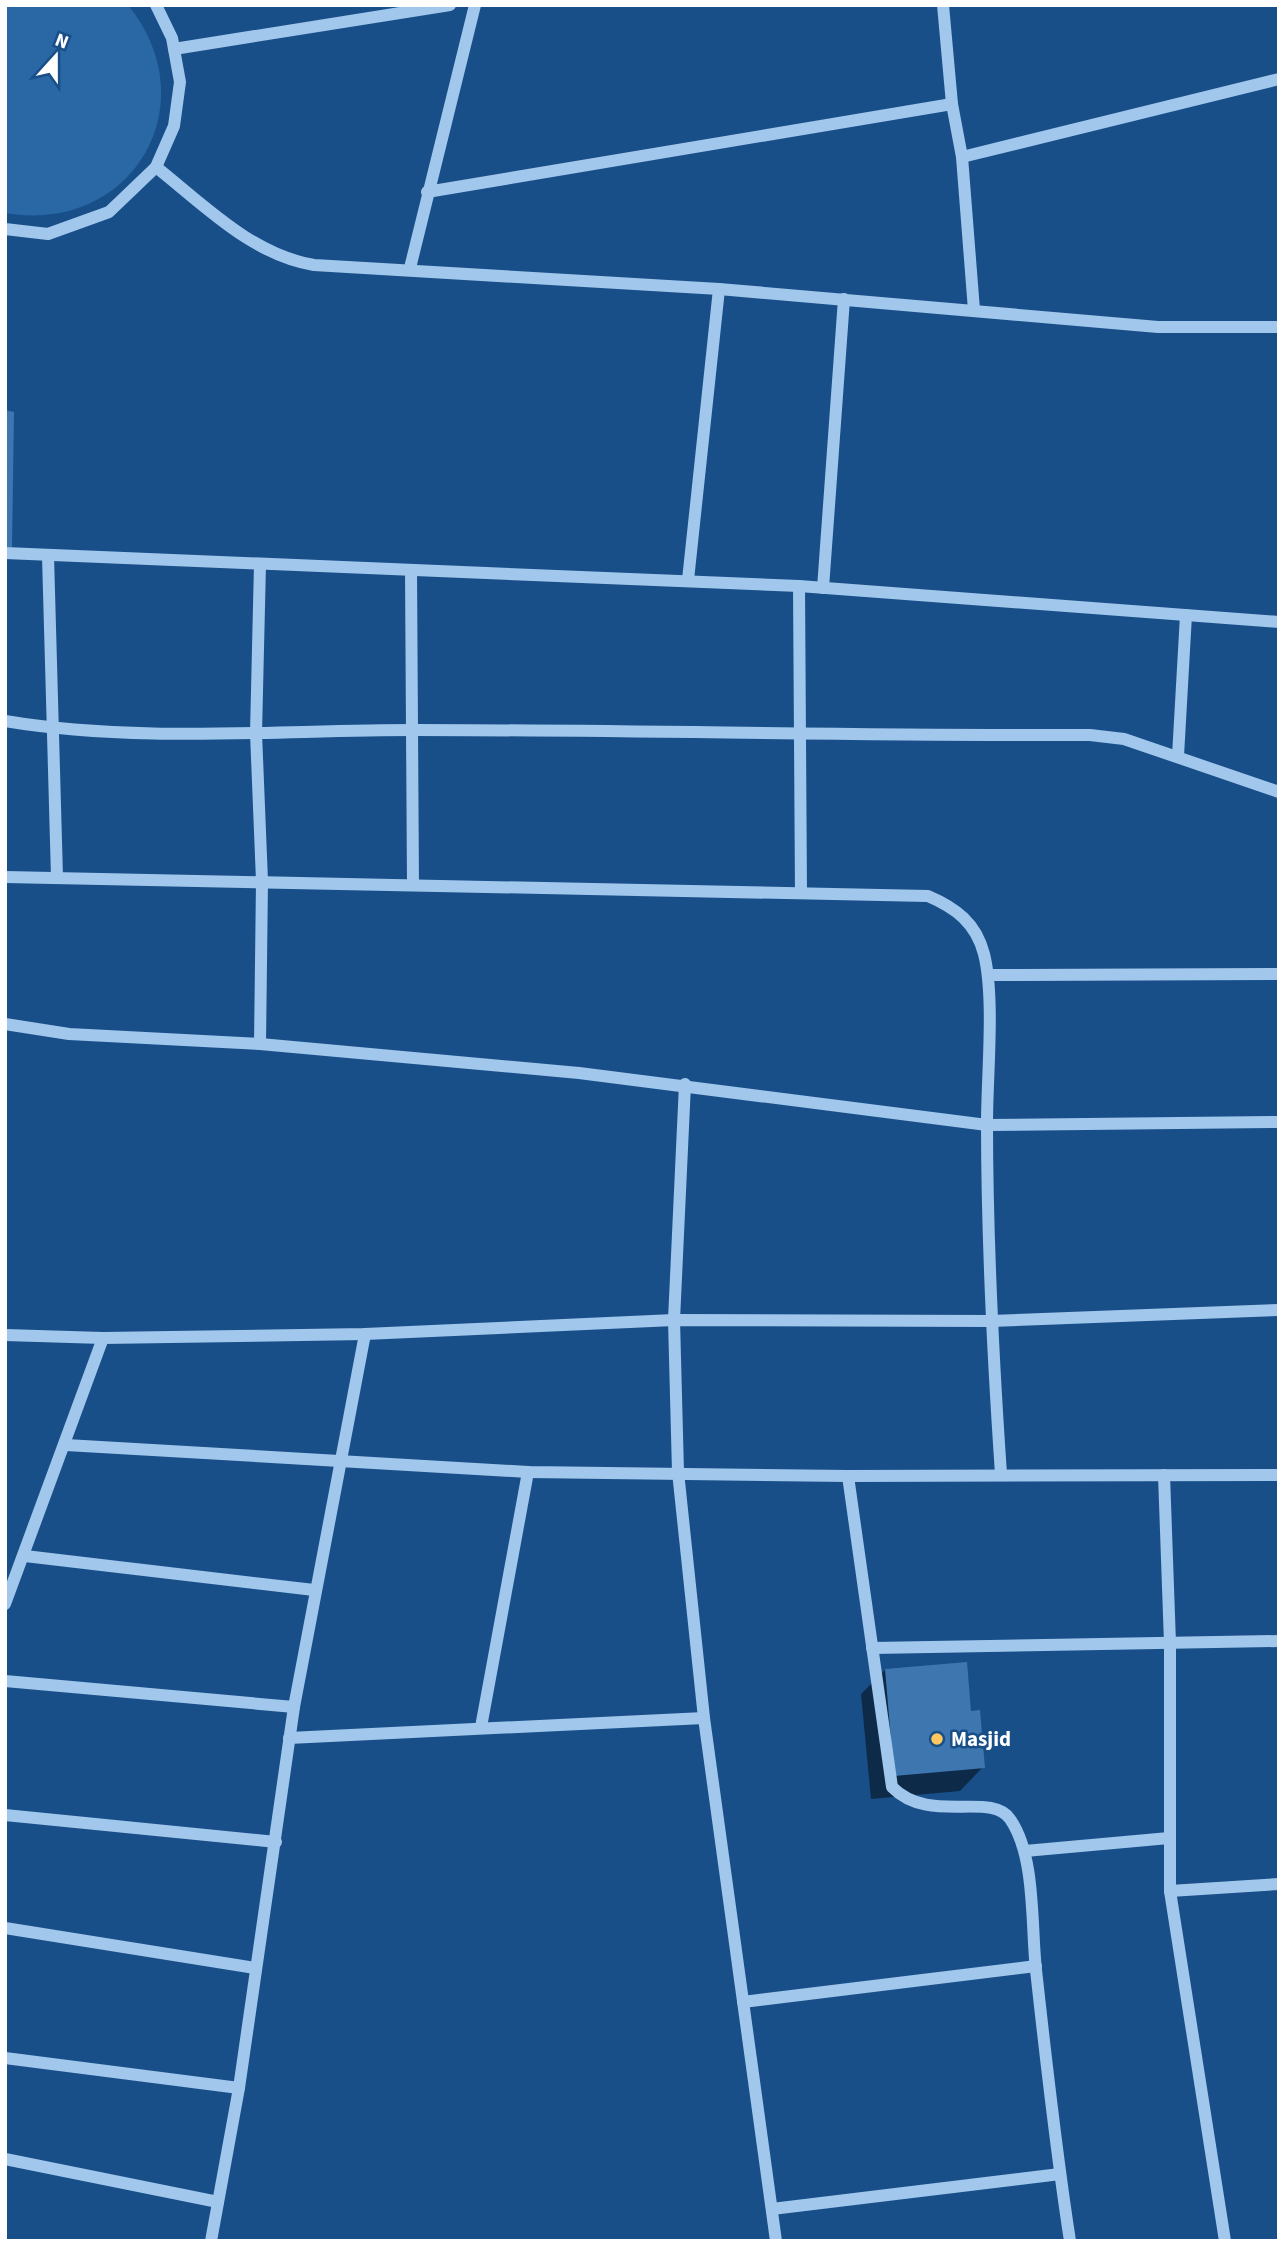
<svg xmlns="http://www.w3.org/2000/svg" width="1284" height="2246" font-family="'Source Sans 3',sans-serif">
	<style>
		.green { fill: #2967a5 }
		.shadow { fill: #0007 }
		.building { fill: #3e76af }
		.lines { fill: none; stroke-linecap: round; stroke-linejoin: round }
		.minor { stroke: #a1c7ed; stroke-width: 12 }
		.poi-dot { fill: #ffc75d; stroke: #194f88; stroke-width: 2.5 }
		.labels { text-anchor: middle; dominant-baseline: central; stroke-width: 5; stroke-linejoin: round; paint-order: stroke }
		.poi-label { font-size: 21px; font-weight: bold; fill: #fff; stroke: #194f88; text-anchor: start }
	</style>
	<rect width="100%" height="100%" fill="#194f88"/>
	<path class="green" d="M5,5H128C209,105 131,235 5,213Z"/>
	<polygon class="shadow" points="885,1670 970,1713 983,1767 960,1791 871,1799 861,1694"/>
	<g class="building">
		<polygon points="5,410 14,412 12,547 5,547"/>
		<polygon points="967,1662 971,1711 980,1710 985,1768 894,1776 885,1669"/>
	</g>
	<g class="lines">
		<g class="minor">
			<polyline points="943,5 952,104 962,157 974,310"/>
			<polyline points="174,49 450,5"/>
			<polyline points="962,157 1279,79"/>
			<path d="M156,167C204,205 252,255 314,265L719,289L1158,327H1279"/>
			<polyline points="427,192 952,104"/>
			<polyline points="5,229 48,234 109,212 156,167 174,126 180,82 172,38 156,5"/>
			<polyline points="410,268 475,5"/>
			<polyline points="5,553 799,586 1279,622"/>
			<polyline points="48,556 57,877"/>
			<polyline points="411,570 413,885"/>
			<polyline points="688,580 719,289"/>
			<polyline points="799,586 801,893"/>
			<polyline points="823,588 844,299"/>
			<path d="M5,721C137,743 280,730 414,730C639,730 865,736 1090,735L1124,739L1279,792"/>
			<polyline points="1178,756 1186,615"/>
			<path d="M5,877L928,896C956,908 976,923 984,954C995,998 987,1075 987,1123C987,1241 993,1357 1001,1474"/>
			<polyline points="988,975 1279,974"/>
			<polyline points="5,1024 69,1034 260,1044 579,1073 987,1125 1279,1122"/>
			<polyline points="260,1044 262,881 256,733 260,564"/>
			<polyline points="685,1084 674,1320 678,1472 704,1718 776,2241"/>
			<polyline points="5,1335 103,1338 365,1334 674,1320 991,1321 1279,1310"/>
			<polyline points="66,1445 528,1472 848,1476 1279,1475"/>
			<polyline points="1164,1475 1170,1643 1170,1891 1225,2241"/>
			<path d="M848,1476L892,1787C929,1825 991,1791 1010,1819C1036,1856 1031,1926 1036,1970C1046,2061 1056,2151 1070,2241"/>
			<polyline points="25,1556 314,1590"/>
			<polyline points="5,1604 103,1338"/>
			<polyline points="872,1648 1279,1641"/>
			<polyline points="5,1681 294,1707"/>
			<polyline points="481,1727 528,1472"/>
			<polyline points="289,1738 704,1718"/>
			<polyline points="5,1815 276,1842"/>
			<polyline points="1025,1851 1169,1838"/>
			<polyline points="1170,1891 1279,1884"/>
			<polyline points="5,1928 255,1968"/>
			<polyline points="743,2002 1036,1966"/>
			<polyline points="5,2058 239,2088"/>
			<polyline points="5,2159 218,2202"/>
			<polyline points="772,2209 1060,2174"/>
			<polyline points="211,2241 239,2088 294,1707 365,1334"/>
		</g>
	</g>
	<circle class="poi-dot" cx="937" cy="1739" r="7"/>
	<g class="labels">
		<g class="poi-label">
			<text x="951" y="1739">Masjid</text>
		</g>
	</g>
	<rect width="1284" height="2246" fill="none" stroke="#ffffff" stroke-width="14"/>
	<g transform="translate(56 56) rotate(21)" stroke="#194f88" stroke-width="5" paint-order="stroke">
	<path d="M0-5L12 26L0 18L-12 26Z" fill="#ffffff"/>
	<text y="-10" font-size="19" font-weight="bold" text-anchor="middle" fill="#ffffff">N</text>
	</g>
</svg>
